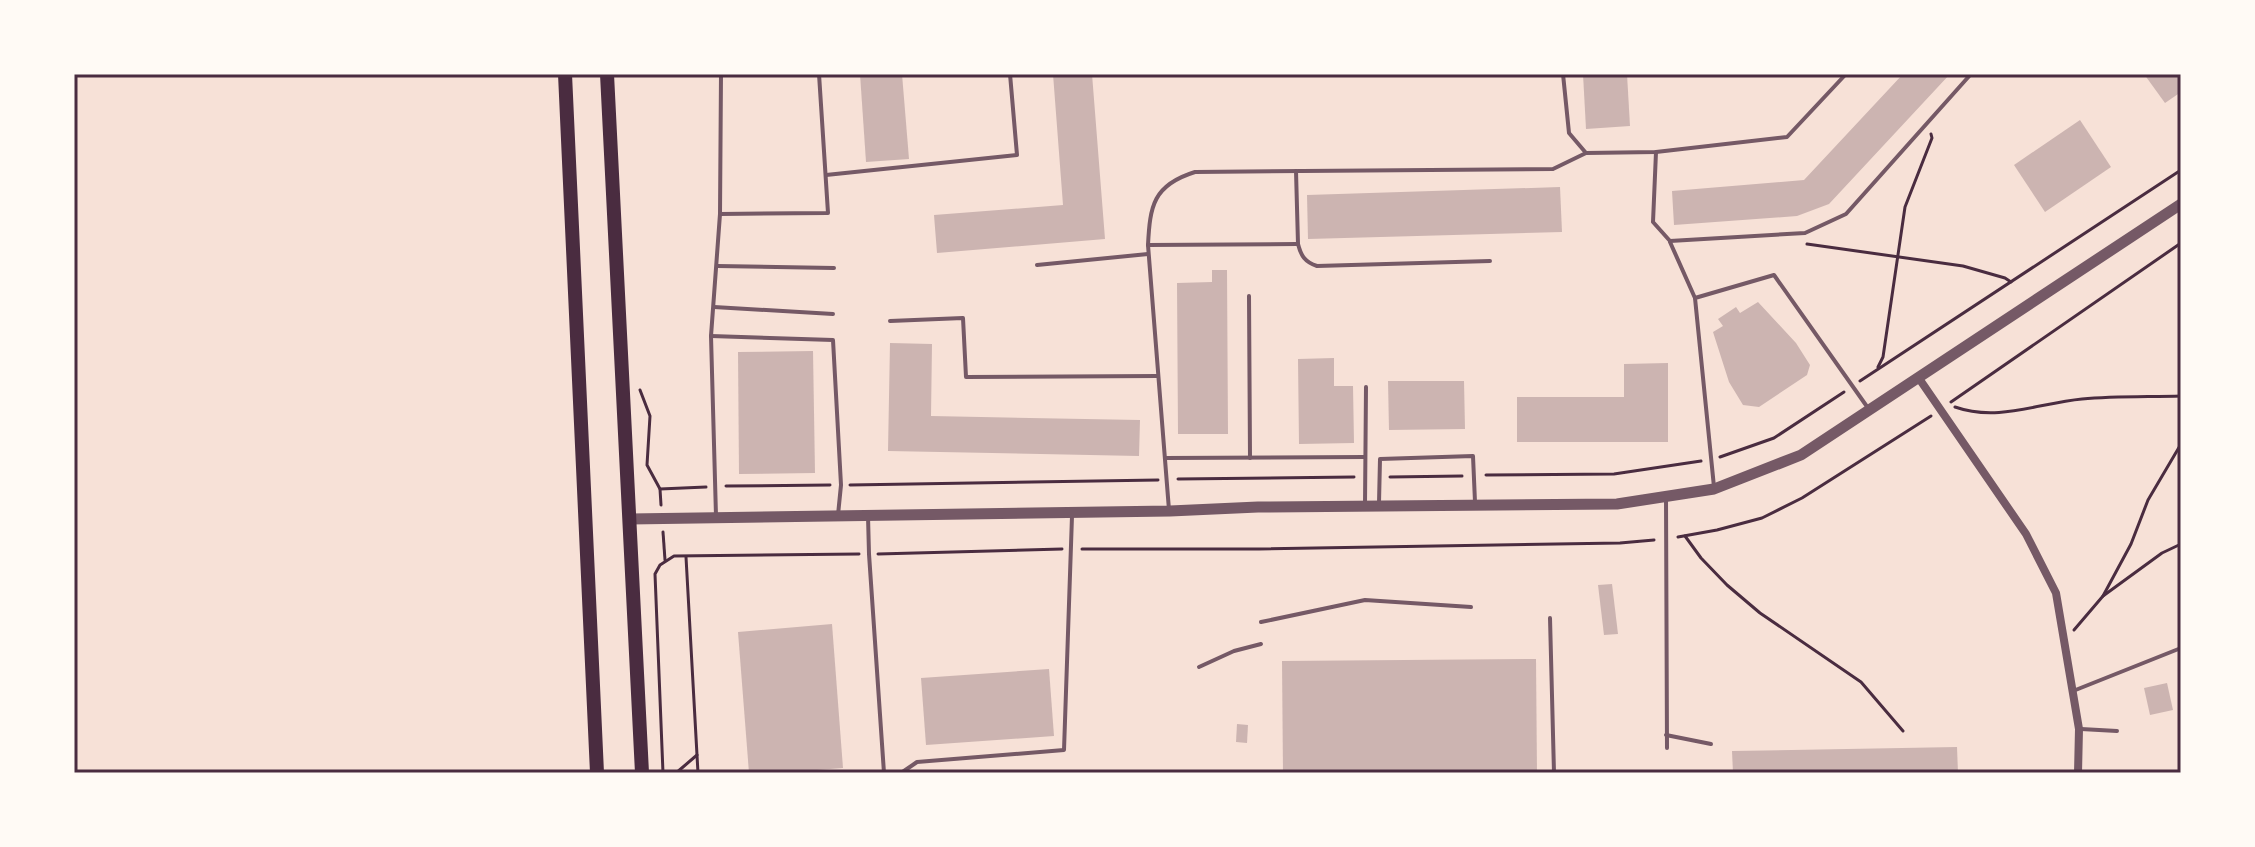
<svg xmlns="http://www.w3.org/2000/svg" width="2255" height="847" font-family="Manrope,sans-serif">
	<style>
		.building { fill: #ccb4b1 }
		.lines { fill: none; stroke-linecap: round; stroke-linejoin: round }
		.path { stroke: #4a2c40; stroke-width: 3 }
		.service { stroke: #755966; stroke-width: 4 }
		.minor { stroke: #755966; stroke-width: 8 }
		.tertiary { stroke: #755966; stroke-width: 11 }
		.primary { stroke: #4a2c40; stroke-width: 14 }
		.neatline { fill: none; stroke: #4a2c40; stroke-width: 3 }
	</style>
	<rect width="100%" height="100%" fill="#f7e1d7"/>
	<g class="building">
		<polygon points="860,74 902,74 909,159 866,162"/>
		<polygon points="1053,74 1092,74 1105,239 937,253 934,215 1063,205"/>
		<polygon points="1583,74 1627,74 1630,126 1586,129"/>
		<polygon points="1903,74 1950,74 1829,204 1797,216 1674,225 1672,191 1804,180"/>
		<polygon points="2144,74 2181,74 2181,92 2165,103"/>
		<polygon points="2080,120 2111,167 2045,212 2014,165"/>
		<polygon points="1560,187 1562,232 1308,239 1307,195"/>
		<polygon points="1212,270 1227,270 1228,434 1178,434 1177,283 1212,282"/>
		<polygon points="1758,302 1796,343 1810,365 1807,375 1759,407 1743,405 1729,382 1713,332 1723,326 1718,319 1736,307 1740,313"/>
		<polygon points="890,343 932,344 931,416 1140,420 1139,456 888,451"/>
		<polygon points="813,351 815,473 739,474 738,352"/>
		<polygon points="1334,358 1334,386 1353,386 1354,443 1299,444 1298,359"/>
		<polygon points="1668,363 1668,442 1517,442 1517,397 1624,397 1624,364"/>
		<polygon points="1388,381 1464,381 1465,429 1389,430"/>
		<polygon points="1612,584 1618,634 1604,635 1598,585"/>
		<polygon points="832,624 843,768 778,773 749,773 738,632"/>
		<polygon points="1536,659 1537,773 1283,773 1282,661"/>
		<polygon points="1049,669 1054,736 926,745 921,678"/>
		<polygon points="2167,683 2173,710 2150,715 2144,688"/>
		<polygon points="1237,724 1248,725 1247,743 1236,742"/>
		<polygon points="1957,747 1958,773 1733,773 1732,751"/>
	</g>
	<g class="lines">
		<g class="path">
			<polyline points="1807,244 1963,266 2005,278 2011,282"/>
			<polyline points="1878,367 1883,357 1905,207 1932,138 1931,134"/>
			<polyline points="1860,381 2181,170"/>
			<polyline points="640,390 650,416 647,465 660,489 661,505"/>
			<polyline points="1951,402 2181,243"/>
			<path d="M1955,407C1998,422 2039,403 2082,399C2115,396 2148,397 2181,396"/>
			<polyline points="1720,457 1774,438 1844,392"/>
			<polyline points="1486,475 1614,474 1701,461"/>
			<polyline points="1390,477 1462,476"/>
			<polyline points="1178,479 1354,477"/>
			<polyline points="850,485 1158,480"/>
			<polyline points="726,486 830,485"/>
			<polyline points="660,489 706,487"/>
			<polyline points="663,532 665,560"/>
			<polyline points="1685,536 1701,558 1727,585 1760,613 1861,682 1903,731"/>
			<polyline points="1678,537 1717,530 1762,518 1802,498 1931,416"/>
			<polyline points="1082,549 1259,549 1620,543 1654,540"/>
			<polyline points="878,554 1062,549"/>
			<polyline points="686,557 698,773"/>
			<polyline points="2103,596 2131,544 2148,500 2181,444"/>
			<polyline points="2074,630 2103,596 2162,553 2181,544"/>
			<polyline points="663,773 655,574 660,565 674,556 859,554"/>
			<polyline points="676,773 697,755"/>
		</g>
		<g class="service">
			<polyline points="1563,74 1569,133 1586,153 1656,152 1787,137 1846,74"/>
			<polyline points="1656,152 1653,222 1670,241 1805,233 1846,214 1971,74"/>
			<path d="M1296,171L1298,244C1301,256 1305,262 1317,266L1490,261"/>
			<polyline points="826,175 1017,155 1010,74"/>
			<polyline points="720,214 828,213 819,74"/>
			<polyline points="1670,242 1695,298"/>
			<polyline points="1148,245 1297,244"/>
			<polyline points="1037,265 1148,254"/>
			<polyline points="717,266 834,268"/>
			<polyline points="1249,296 1250,458"/>
			<polyline points="714,307 833,314"/>
			<polyline points="890,321 963,318 966,377 1158,376"/>
			<polyline points="711,336 833,340 841,485 838,515"/>
			<polyline points="1165,458 1365,457"/>
			<polyline points="1714,487 1695,298 1774,275 1868,408"/>
			<polyline points="1666,498 1667,748"/>
			<polyline points="1379,503 1380,459 1473,456 1475,502"/>
			<polyline points="1365,504 1366,387"/>
			<path d="M1169,510L1148,245C1150,206 1153,185 1195,172L1553,169L1586,153"/>
			<polyline points="716,516 711,336 720,214 721,74"/>
			<polyline points="868,516 869,554 884,773"/>
			<polyline points="1550,618 1554,773"/>
			<polyline points="1261,622 1365,600 1471,607"/>
			<polyline points="1199,667 1234,651 1261,644"/>
			<polyline points="2073,691 2181,648"/>
			<polyline points="2081,729 2117,731"/>
			<polyline points="1666,735 1711,744"/>
			<polyline points="901,773 917,762 1064,750 1072,516"/>
		</g>
		<polyline class="minor" points="1918,377 2026,534 2056,593 2079,729 2078,773"/>
		<polyline class="tertiary" points="630,519 1170,511 1258,507 1617,504 1714,489 1801,455 2181,204"/>
		<g class="primary">
			<polyline points="565,74 597,773"/>
			<polyline points="607,74 642,773"/>
		</g>
	</g>
	<rect width="2255" height="847" fill="none" stroke="#fffaf5" stroke-width="152"/>
	<rect x="76" y="76" width="2103" height="695" class="neatline"/>
</svg>
